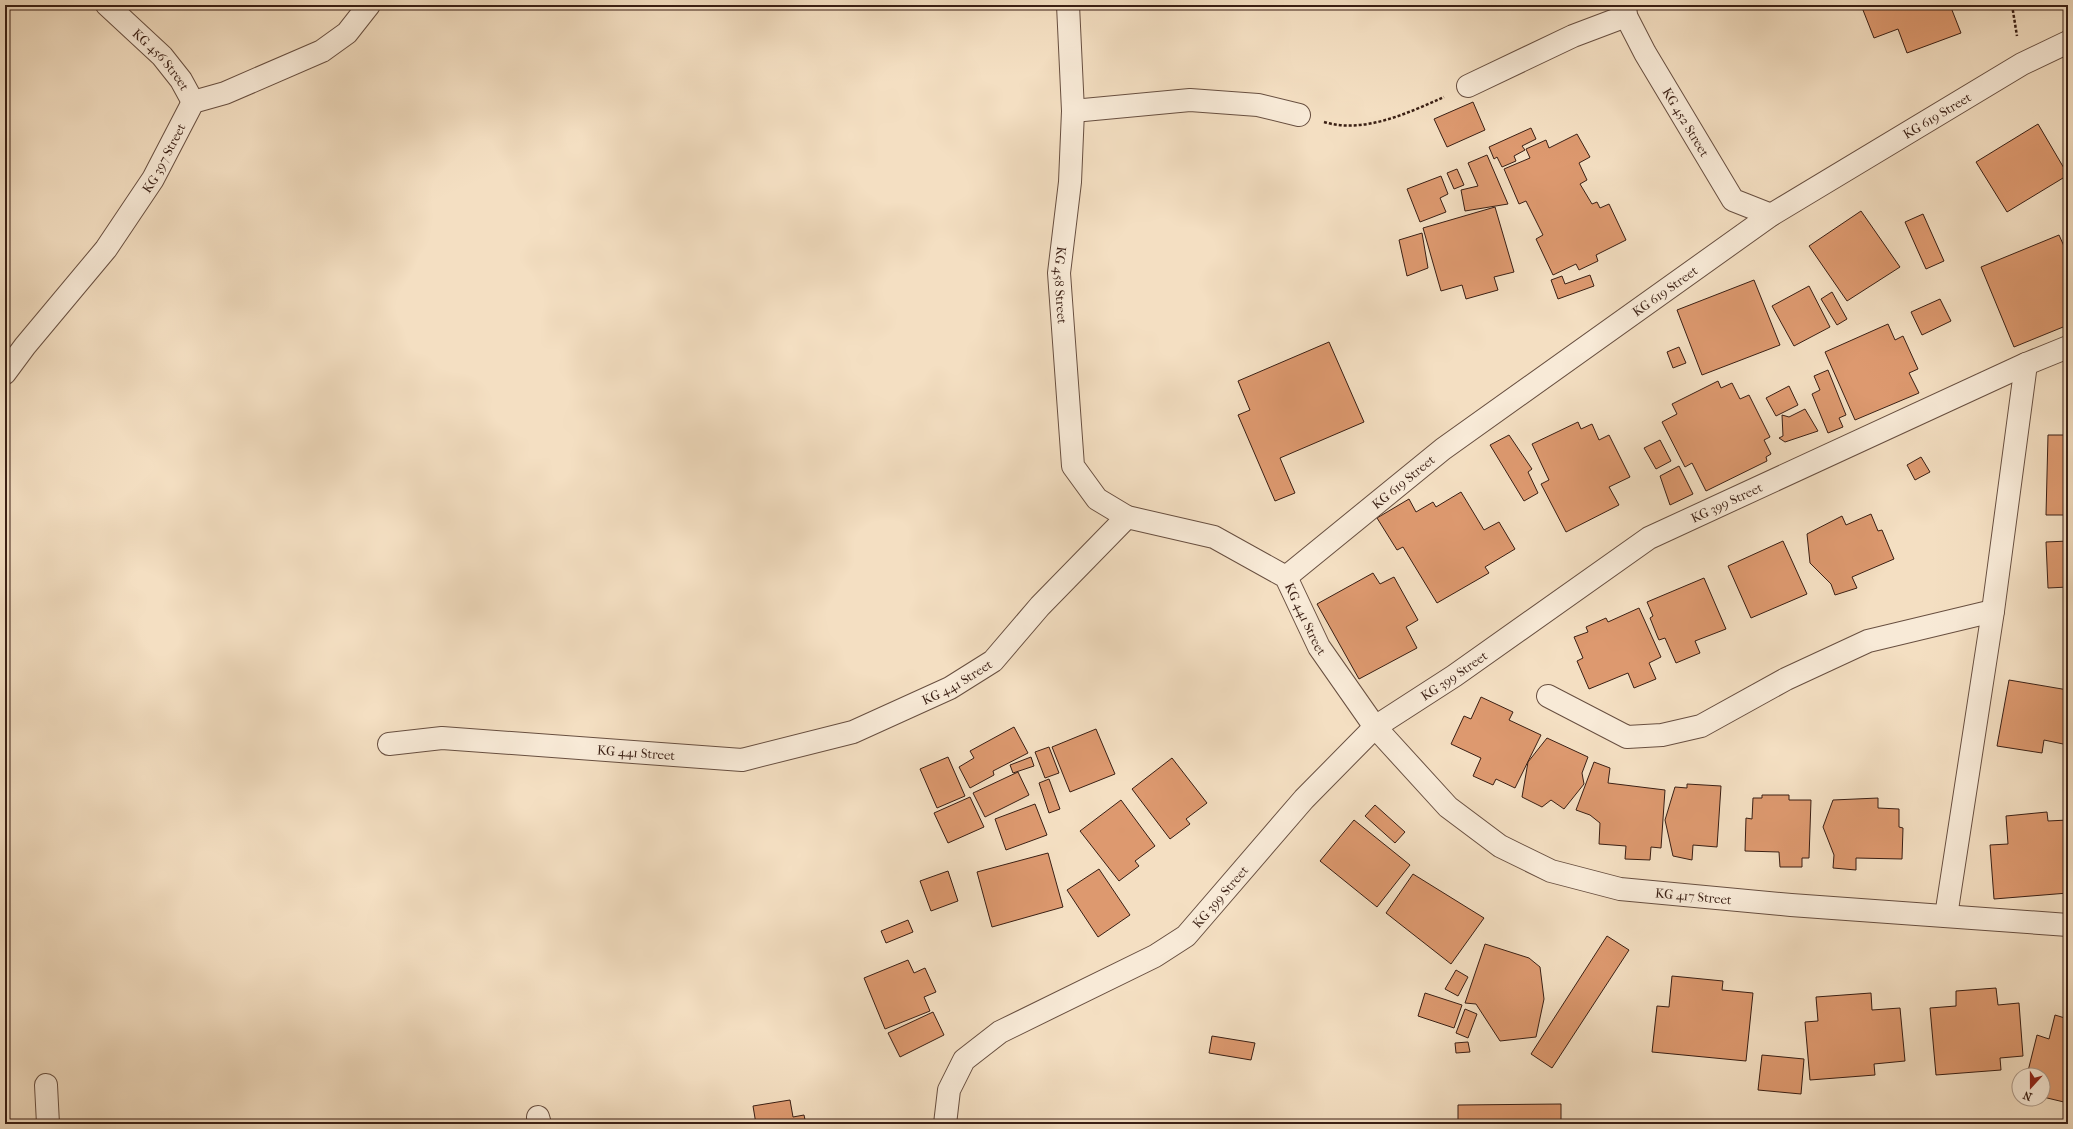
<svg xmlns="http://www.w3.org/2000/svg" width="2073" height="1129" font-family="'IM FELL French Canon',serif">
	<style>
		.building { fill: #dd996f; stroke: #3a1f14 }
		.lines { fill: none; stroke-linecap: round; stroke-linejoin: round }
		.minor-casing { stroke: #684f40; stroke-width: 24 }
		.path { stroke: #3a1f14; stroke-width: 2.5; stroke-dasharray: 3 2; stroke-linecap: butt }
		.minor { stroke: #f8ead7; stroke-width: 22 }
		.labels { text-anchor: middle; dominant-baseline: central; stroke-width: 4; stroke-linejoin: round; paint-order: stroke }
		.street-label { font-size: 13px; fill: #3a1f14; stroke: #f8ead7 }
	</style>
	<rect width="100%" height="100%" fill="#f4dfc2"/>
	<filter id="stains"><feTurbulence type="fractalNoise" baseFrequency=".005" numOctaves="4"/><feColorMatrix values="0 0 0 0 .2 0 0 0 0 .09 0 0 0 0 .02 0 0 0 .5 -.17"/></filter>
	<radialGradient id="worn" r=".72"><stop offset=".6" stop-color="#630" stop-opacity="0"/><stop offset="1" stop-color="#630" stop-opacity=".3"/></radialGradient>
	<g class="building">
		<polygon points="1861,5 1950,5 1961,33 1907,53 1898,29 1874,38"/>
		<polygon points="1473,102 1485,130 1447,147 1434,119"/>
		<polygon points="2038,124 2068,175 2007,212 1976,162"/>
		<polygon points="1531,128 1536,139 1522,146 1525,150 1514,156 1516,161 1502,167 1497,157 1494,159 1489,147"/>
		<polygon points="1577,134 1590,157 1579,163 1587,180 1580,184 1592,204 1597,202 1600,208 1609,204 1626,240 1596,255 1598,261 1579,270 1576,264 1553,275 1536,239 1543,235 1526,201 1519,204 1504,169 1530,158 1526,149 1546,140 1549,148"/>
		<polygon points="1487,155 1508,204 1465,211 1461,190 1478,186 1468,163"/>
		<polygon points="1457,169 1464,185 1454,189 1447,173"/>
		<polygon points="1441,176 1448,194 1440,198 1446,212 1420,222 1407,189"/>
		<polygon points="1495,207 1514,272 1494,277 1498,290 1466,299 1462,285 1441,291 1423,228"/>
		<polygon points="1861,211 1900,267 1847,301 1809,246"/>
		<polygon points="1923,214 1944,261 1926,269 1905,222"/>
		<polygon points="1422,233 1428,268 1407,276 1399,240"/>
		<polygon points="2059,235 2068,255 2068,325 2014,347 1981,267"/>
		<polygon points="1590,275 1594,286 1558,299 1551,280 1562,276 1565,284"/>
		<polygon points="1754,280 1780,345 1702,375 1677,310"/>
		<polygon points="1809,286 1830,327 1794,346 1772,306"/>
		<polygon points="1832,292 1847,319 1837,325 1821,299"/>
		<polygon points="1940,299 1951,321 1922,335 1911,312"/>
		<polygon points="1888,324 1895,340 1903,336 1918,369 1909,373 1919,393 1855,420 1825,352"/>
		<polygon points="1329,342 1364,422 1280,458 1295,493 1275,501 1238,415 1250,410 1238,381"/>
		<polygon points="1679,347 1686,363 1673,368 1667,352"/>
		<polygon points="1828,370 1846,415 1839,418 1843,427 1828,433 1812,394 1820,390 1814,376"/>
		<polygon points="1718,381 1721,388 1732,383 1740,399 1749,395 1770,437 1764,440 1771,454 1766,457 1767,461 1706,491 1692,463 1685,467 1662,422 1677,414 1672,404"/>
		<polygon points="1789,386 1798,405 1776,416 1766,398"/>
		<polygon points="1805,409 1818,431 1785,442 1779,438 1783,436 1782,415 1789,417"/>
		<polygon points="1578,422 1581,429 1592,424 1599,440 1609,435 1630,477 1609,487 1619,505 1566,532 1541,484 1549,480 1532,444"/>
		<polygon points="1509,435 1532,469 1528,472 1538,493 1524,501 1490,445"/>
		<polygon points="2048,435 2068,435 2068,515 2046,515"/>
		<polygon points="1660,440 1671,461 1656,469 1644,448"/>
		<polygon points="1921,457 1930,472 1915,480 1907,465"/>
		<polygon points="1679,466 1693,494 1670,505 1660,476"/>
		<polygon points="1461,492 1484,530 1499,522 1515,549 1485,567 1489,573 1437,603 1403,547 1397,550 1377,518 1409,499 1416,512 1433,502 1436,507"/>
		<polygon points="1871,514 1878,531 1882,530 1894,559 1852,577 1857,588 1835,595 1831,584 1810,563 1807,534 1842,516 1846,525"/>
		<polygon points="1783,541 1807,594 1751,618 1728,566"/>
		<polygon points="2068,541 2068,587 2048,588 2046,542"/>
		<polygon points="1373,573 1380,584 1394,577 1418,620 1406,627 1417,648 1359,679 1317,604"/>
		<polygon points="1704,578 1726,629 1695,641 1700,653 1676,663 1665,638 1659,640 1658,638 1650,618 1653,616 1647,602"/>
		<polygon points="1639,608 1661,657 1649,663 1656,679 1634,688 1628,673 1589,689 1577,661 1583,658 1574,637 1588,632 1586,627 1606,618 1608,622"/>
		<polygon points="2009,680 2068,690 2068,745 2044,740 2042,753 1997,746"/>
		<polygon points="1481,697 1513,712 1509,720 1541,735 1515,788 1496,779 1493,785 1473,776 1481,758 1451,744 1464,716 1471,719"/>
		<polygon points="1014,727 1028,753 993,771 994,775 970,788 959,767 974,758 970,751"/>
		<polygon points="1096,729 1115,774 1070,792 1052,747"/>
		<polygon points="1547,738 1588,757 1582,773 1584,784 1564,809 1551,800 1542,807 1522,797 1528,762"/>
		<polygon points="1049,747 1059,773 1045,778 1035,752"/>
		<polygon points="948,757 965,796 937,808 920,769"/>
		<polygon points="1031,757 1034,766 1013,773 1010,765"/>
		<polygon points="1172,758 1207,803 1186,819 1190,824 1170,839 1132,789"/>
		<polygon points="1594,762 1610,768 1608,783 1665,790 1661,848 1651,847 1650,860 1625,859 1626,846 1599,844 1600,823 1590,815 1576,810"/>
		<polygon points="1018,772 1029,795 985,817 973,793"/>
		<polygon points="1049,779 1060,809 1049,813 1039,783"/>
		<polygon points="1687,784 1721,786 1717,847 1693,845 1692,860 1673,856 1665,820 1675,787 1687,788"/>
		<polygon points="1762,795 1789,795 1789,800 1811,800 1809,858 1802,858 1802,867 1780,867 1779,852 1745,851 1746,818 1752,819 1753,798 1762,798"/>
		<polygon points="970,797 984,827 948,843 934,813"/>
		<polygon points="1878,798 1878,808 1899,809 1899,827 1903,828 1902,859 1856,858 1856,870 1833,868 1834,855 1823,827 1833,800"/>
		<polygon points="1121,800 1155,846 1135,861 1139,866 1119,881 1080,831"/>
		<polygon points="1035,804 1047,835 1006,850 995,819"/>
		<polygon points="1375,805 1405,832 1395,843 1365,816"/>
		<polygon points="2047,812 2048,821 2068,820 2068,893 1994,899 1990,845 2008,844 2006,816"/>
		<polygon points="1354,820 1410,865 1377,907 1320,861"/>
		<polygon points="1048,853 1063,907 992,927 977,872"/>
		<polygon points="1099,869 1130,915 1098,937 1067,890"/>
		<polygon points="948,871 958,901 931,911 920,881"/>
		<polygon points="1413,874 1484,918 1451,964 1386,913"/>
		<polygon points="908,920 913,932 886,943 881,931"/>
		<polygon points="1607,936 1629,950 1552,1068 1531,1054"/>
		<polygon points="1485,944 1529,958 1540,967 1544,999 1536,1037 1500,1041 1476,1004 1465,1003"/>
		<polygon points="908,960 914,973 925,968 936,992 924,997 930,1011 885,1029 864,978"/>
		<polygon points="1456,970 1468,977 1458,996 1445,989"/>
		<polygon points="1672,976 1723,981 1722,990 1753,993 1746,1061 1652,1052 1657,1006 1669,1007"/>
		<polygon points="1996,988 1998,1005 2019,1003 2023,1056 2000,1058 2001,1070 1936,1075 1930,1008 1956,1006 1956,991"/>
		<polygon points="1425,993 1462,1005 1454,1028 1418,1016"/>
		<polygon points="1871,993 1872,1010 1900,1008 1905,1061 1874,1064 1875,1075 1810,1080 1805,1022 1818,1021 1816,997"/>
		<polygon points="1465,1009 1477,1014 1468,1038 1456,1033"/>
		<polygon points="933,1012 944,1035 900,1057 888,1033"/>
		<polygon points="2055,1015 2068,1019 2068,1103 2043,1097 2043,1075 2027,1075 2037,1035 2049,1039"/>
		<polygon points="1212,1036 1255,1043 1251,1060 1209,1053"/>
		<polygon points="1468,1042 1470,1052 1456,1053 1455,1043"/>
		<polygon points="1762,1055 1804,1059 1801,1094 1758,1090"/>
		<polygon points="790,1100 793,1117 804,1115 806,1124 756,1124 753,1106"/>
		<polygon points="1561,1104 1561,1124 1458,1124 1458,1105"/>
	</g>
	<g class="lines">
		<defs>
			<g id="minor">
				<path id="s1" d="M107,5L162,56L181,80L193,102"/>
				<path id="s2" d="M1068,5L1073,111L1070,182L1059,273L1073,466L1097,499L1127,517L1214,537L1286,577L1319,647L1375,727L1448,807L1500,846L1551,871L1620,889L1791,905L2068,925"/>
				<path id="s3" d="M1625,5L1626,16L1645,53L1733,200L1771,215"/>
				<polyline points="1468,86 1573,36 1626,16"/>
				<polyline points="1073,111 1190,100 1258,105 1299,115"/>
				<path id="s4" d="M5,373L25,346L106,249L153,179L193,102L225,93L322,51L347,33L369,5"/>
				<path id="s5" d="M1286,577L1443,449L1771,215L2022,64L2068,42"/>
				<polyline points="1548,696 1627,737 1662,735 1701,726 1786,679 1868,641 1993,611"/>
				<path id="s6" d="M389,744L442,738L742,760L853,732L950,688L993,661L1040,606L1127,517"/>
				<polyline points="1946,916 1993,611 2026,364"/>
				<polyline points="46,1085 48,1124"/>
				<polyline points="538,1117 540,1124"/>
				<path id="s7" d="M945,1124L949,1090L964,1060L1000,1032L1155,956L1186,936L1304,799L1375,727L1454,676L1649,538L2026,364L2068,347"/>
			</g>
		</defs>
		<use href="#minor" class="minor-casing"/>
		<g class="path">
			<polyline points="2012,5 2017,36"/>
			<path d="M1324,122C1364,134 1408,113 1444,97"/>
		</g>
		<use href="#minor" class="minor"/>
	</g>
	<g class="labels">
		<g class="street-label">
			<text stroke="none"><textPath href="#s1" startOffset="77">KG 456 Street</textPath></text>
			<text stroke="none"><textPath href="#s5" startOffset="799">KG 619 Street</textPath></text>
			<text stroke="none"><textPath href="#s3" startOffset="133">KG 452 Street</textPath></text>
			<text stroke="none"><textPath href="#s4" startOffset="268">KG 397 Street</textPath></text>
			<text stroke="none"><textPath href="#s2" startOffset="281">KG 458 Street</textPath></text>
			<text stroke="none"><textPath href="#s5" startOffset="475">KG 619 Street</textPath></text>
			<text stroke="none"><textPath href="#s5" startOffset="151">KG 619 Street</textPath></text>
			<text stroke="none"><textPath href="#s7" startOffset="1023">KG 399 Street</textPath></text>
			<text stroke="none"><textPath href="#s2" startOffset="756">KG 441 Street</textPath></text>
			<text stroke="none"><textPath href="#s7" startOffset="699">KG 399 Street</textPath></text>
			<text stroke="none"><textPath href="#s6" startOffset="584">KG 441 Street</textPath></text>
			<text stroke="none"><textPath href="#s6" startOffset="248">KG 441 Street</textPath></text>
			<text stroke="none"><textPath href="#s2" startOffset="1260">KG 417 Street</textPath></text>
			<text stroke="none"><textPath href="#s7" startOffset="375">KG 399 Street</textPath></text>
		</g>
	</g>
	<rect width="2073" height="1129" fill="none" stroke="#f4dfc2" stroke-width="20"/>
	<rect x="6" y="6" width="2061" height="1117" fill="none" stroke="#3a1f14" stroke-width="2"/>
	<rect x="10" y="10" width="2053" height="1109" fill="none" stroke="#3a1f14"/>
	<g transform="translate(2031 1087) rotate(201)"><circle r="19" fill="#f8ead7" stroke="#ac9989"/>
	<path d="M0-3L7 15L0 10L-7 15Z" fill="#8f2418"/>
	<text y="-6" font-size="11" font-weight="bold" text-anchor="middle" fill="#3a1f14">N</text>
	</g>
	<rect width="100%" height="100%" filter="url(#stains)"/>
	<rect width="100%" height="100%" fill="url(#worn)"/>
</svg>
